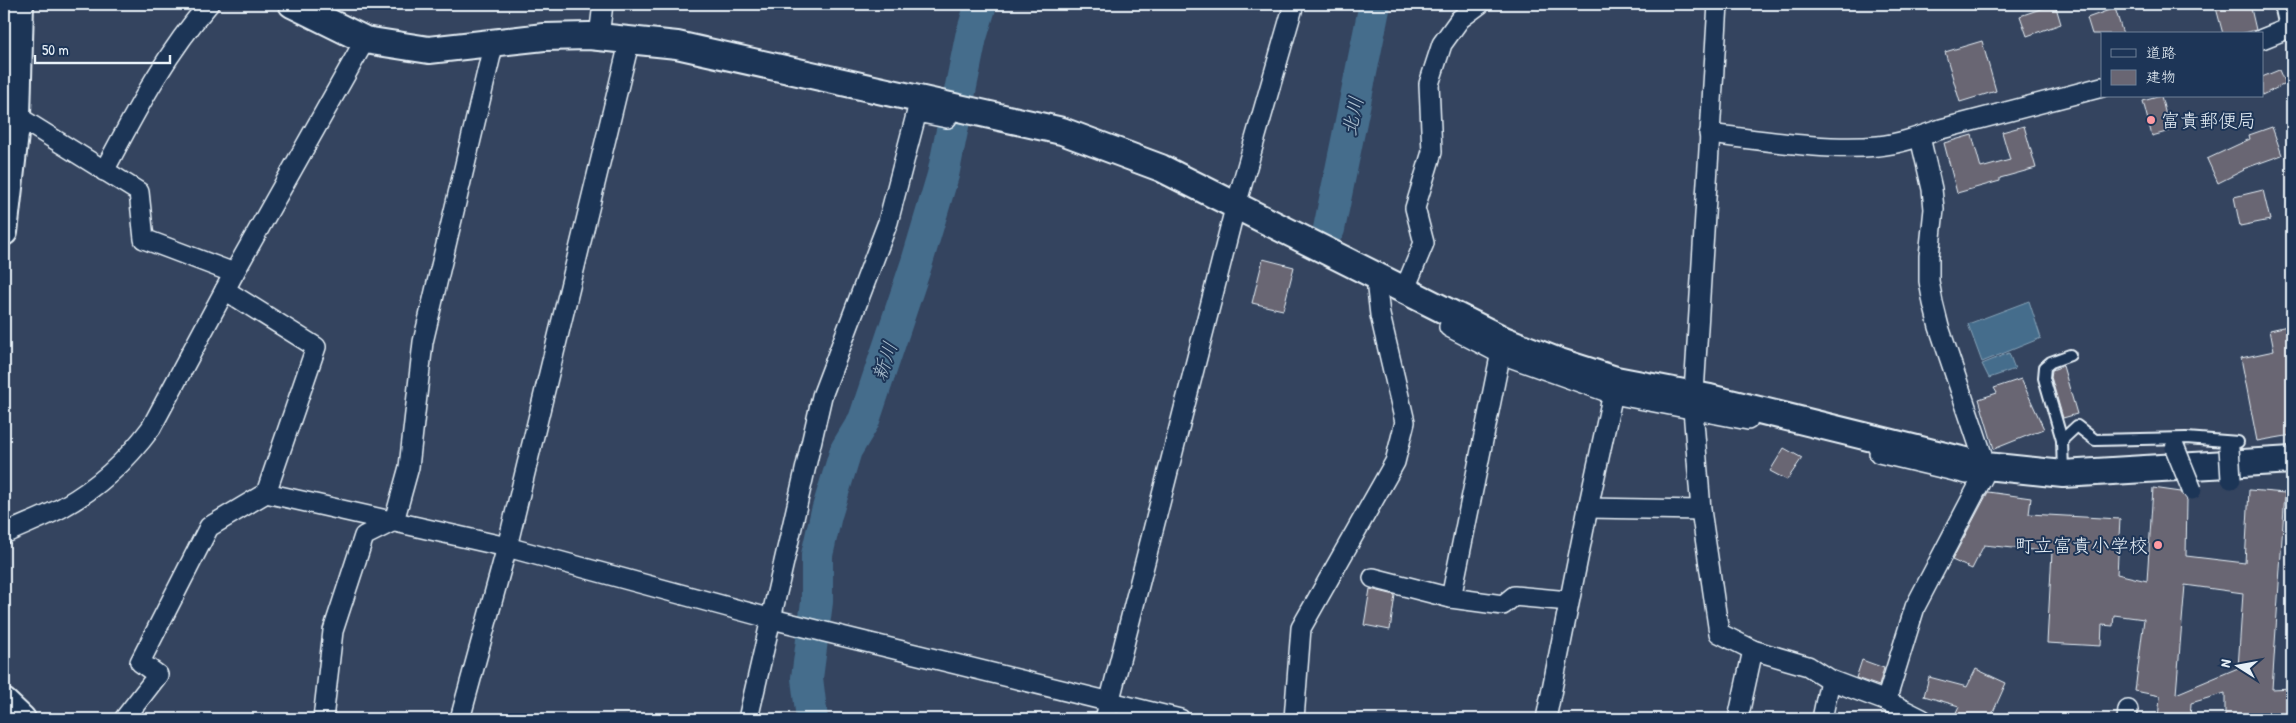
<svg xmlns="http://www.w3.org/2000/svg" width="2296" height="723" font-family="'Patrick Hand','Klee One',sans-serif">
	<style>
		.water { fill: #446d8c; stroke: #86a2b7 }
		.lines { fill: none; stroke-linecap: round; stroke-linejoin: round }
		.river { stroke: #446d8c; stroke-width: 32 }
		.building { fill: #696673; stroke: #e8f1f8; fill-rule: evenodd }
		.lane-casing { stroke: #e8f1f8; stroke-width: 14 }
		.street-casing { stroke: #e8f1f8; stroke-width: 22 }
		.secondary-casing { stroke: #e8f1f8; stroke-width: 30 }
		.lane { stroke: #1d3557; stroke-width: 10 }
		.street { stroke: #1d3557; stroke-width: 19 }
		.secondary { stroke: #1d3557; stroke-width: 26 }
		.street-bridge-casing { stroke: #e8f1f8; stroke-width: 22; stroke-linecap: butt }
		.street-bridge { stroke: #1d3557; stroke-width: 19 }
		.poi-dot { fill: #ff9aa2; stroke: #1d3557; stroke-width: 2 }
		.labels { text-anchor: middle; dominant-baseline: central; stroke-width: 4; stroke-linejoin: round; paint-order: stroke }
		.poi-label { font-size: 19px; fill: #e8f1f8; stroke: #1d3557; text-anchor: start }
		.water-label { font-size: 20px; font-style: italic; fill: #afc3d2; stroke: #1d3557 }
	</style>
	<rect width="100%" height="100%" fill="#34445f"/>
	<filter id="ink" filterUnits="userSpaceOnUse"><feTurbulence type="fractalNoise" baseFrequency=".02" numOctaves="2"/><feDisplacementMap in="SourceGraphic" scale="10" xChannelSelector="R" yChannelSelector="G"/><feConvolveMatrix kernelMatrix="1 2 1 2 8 2 1 2 1" color-interpolation-filters="sRGB"/></filter>
	<g filter="url(#ink)">
		<g class="water">
			<polygon points="2029,301 2041,338 1982,362 1968,324"/>
			<polygon points="2009,353 2015,369 1989,378 1982,364"/>
		</g>
		<g class="lines">
			<g class="river">
				<polyline points="1329,229 1375,4"/>
				<polyline points="812,719 807,678 817,602 817,555 826,515 846,450 864,420 917,262 943,175 971,37 981,4"/>
			</g>
		</g>
		<g class="building">
			<polygon points="2055,4 2061,24 2027,36 2020,16"/>
			<polygon points="2215,4 2250,4 2256,30 2240,34 2223,34"/>
			<polygon points="2115,8 2123,34 2092,34 2087,18"/>
			<polygon points="1982,41 1996,91 1960,102 1945,52"/>
			<polygon points="2279,70 2285,84 2262,95 2262,77"/>
			<polygon points="2161,96 2170,131 2152,136 2143,101"/>
			<polygon points="2024,126 2036,168 2000,178 2000,181 1957,193 1944,143 1972,135 1981,168 2010,160 2002,132"/>
			<polygon points="2272,127 2282,155 2243,169 2244,170 2218,183 2207,159 2250,139 2249,135"/>
			<polygon points="2263,190 2270,220 2240,226 2234,197"/>
			<polygon points="1263,259 1294,267 1283,310 1252,303"/>
			<polygon points="2292,325 2292,435 2257,441 2241,358 2274,351 2270,330"/>
			<polygon points="2063,366 2077,414 2063,418 2051,377 2052,370"/>
			<polygon points="2021,379 2044,429 1994,449 1979,399 1997,393 1994,388"/>
			<polygon points="1784,448 1802,458 1787,480 1770,471"/>
			<path d="M2153,488L2181,492L2187,500L2186,556L2245,563L2249,490L2285,493L2272,689L2292,688V719H2225V693L2191,703L2190,719H2158L2160,696L2135,691L2144,619L2114,615L2113,626L2102,625L2101,646L2047,643L2052,552L1984,545L1972,569L1952,560L1988,492L2031,498L2029,514L2120,519L2117,574L2147,581ZM2185,585L2243,593L2238,668L2176,694Z"/>
			<polygon points="1370,589 1395,595 1390,630 1364,625"/>
			<polygon points="1862,660 1884,668 1879,686 1856,678"/>
			<polygon points="1976,669 2006,683 1990,719 1953,719 1959,706 1924,696 1929,677 1967,687"/>
		</g>
		<g class="lines">
			<defs>
				<g id="lane">
					<polyline points="2062,440 2077,426 2095,440 2186,438 2238,442"/>
					<polyline points="2063,473 2062,440 2044,378 2045,367 2051,362 2070,355"/>
				</g>
				<g id="street">
					<polyline points="1718,4 1693,409 1701,510 1719,633 1753,650 1808,666 1830,680 1886,701 1922,719"/>
					<polyline points="599,36 603,4"/>
					<polyline points="2262,39 2292,27"/>
					<polyline points="917,112 947,118"/>
					<polyline points="4,113 17,116 139,192 144,239 234,273"/>
					<path d="M1709,134C1762,140 1825,151 1878,146C1899,144 1921,136 1941,129L2102,87"/>
					<path d="M104,171C135,113 165,54 209,4"/>
					<polyline points="1404,291 1424,243 1415,208 1432,152 1429,84 1442,44 1460,19 1480,4"/>
					<polyline points="1449,327 1501,354 1613,394 1748,420"/>
					<polyline points="1879,453 1967,474"/>
					<polyline points="266,493 507,547 772,619 1180,719"/>
					<polyline points="1588,508 1701,510"/>
					<path d="M4,534C23,525 45,517 63,507C97,488 128,459 151,428L234,273L365,40"/>
					<polyline points="1373,578 1451,598 1503,605 1514,596 1569,601"/>
					<polyline points="1451,598 1503,342"/>
					<polyline points="1886,701 1915,607 1983,477 1986,466 1939,327 1933,303 1929,281 1929,256 1934,209 1932,189 1920,137"/>
					<polyline points="124,719 158,675 140,662 209,527 266,493 316,347 225,290"/>
					<polyline points="323,719 333,631 364,536 394,521 409,467 423,342 494,42"/>
					<polyline points="460,719 507,547 630,39"/>
					<polyline points="748,719 822,396 888,222 920,100"/>
					<polyline points="1105,719 1234,212 1294,4"/>
					<polyline points="1294,719 1301,628 1395,462 1405,422 1380,315 1377,289 1381,279"/>
					<polyline points="1546,719 1588,508 1615,384"/>
					<polyline points="1738,719 1753,650"/>
					<polyline points="1822,719 1830,680"/>
					<polyline points="2127,719 2128,710"/>
				</g>
				<g id="secondary">
					<polyline points="292,4 365,40 429,50 544,37 589,36 677,45 1062,131 1161,168 1504,340 1557,361 1616,380 1710,398 1986,466 2063,474 2292,460"/>
					<polyline points="2288,4 2292,22"/>
					<polyline points="4,232 17,116 20,4"/>
					<polyline points="4,702 22,719"/>
				</g>
			</defs>
			<use href="#lane" class="lane-casing"/>
			<use href="#street" class="street-casing"/>
			<use href="#secondary" class="secondary-casing"/>
			<use href="#lane" class="lane"/>
			<use href="#street" class="street"/>
			<use href="#secondary" class="secondary"/>
			<defs>
				<g id="street-bridge">
					<polyline points="2175,448 2192,490"/>
					<polyline points="2229,448 2231,479"/>
				</g>
			</defs>
			<use href="#street-bridge" class="street-bridge-casing"/>
			<use href="#street-bridge" class="street-bridge"/>
		</g>
	</g>
	<g class="poi-dot">
		<circle cx="2151" cy="120" r="5"/>
		<circle cx="2158" cy="545" r="5"/>
	</g>
	<g class="labels">
		<g class="poi-label">
			<text x="2161" y="120">富貴郵便局</text>
			<text x="2148" y="545" text-anchor="end">町立富貴小学校</text>
		</g>
		<g class="water-label">
			<text transform="translate(1352 116) rotate(-78)">北川</text>
			<text transform="translate(884 361) rotate(-71)">新川</text>
		</g>
	</g>
	<rect width="2296" height="723" fill="none" stroke="#1d3557" stroke-width="20"/>
	<rect x="10" y="10" width="2276" height="703" fill="none" stroke="#e8f1f8" stroke-width="2" filter="url(#ink)"/>
	<rect x="2101" y="32" width="162" height="65" fill="#1d3557" stroke="#6e8097"/>
	<rect x="2111" y="49" width="25" height="8" fill="#1d3557" stroke="#6e8097"/>
	<text x="2146" y="58" font-size="15" fill="#e8f1f8">道路</text>
	<rect x="2111" y="70" width="25" height="15" fill="#696673" stroke="#6e8097"/>
	<text x="2146" y="82" font-size="15" fill="#e8f1f8">建物</text>
	<g transform="translate(2238 666) rotate(281)" stroke="#1d3557" stroke-width="4" paint-order="stroke">
	<path d="M0-4L9 19L0 12L-9 19Z" fill="#e8f1f8"/>
	<text y="-8" font-size="14" font-weight="bold" text-anchor="middle" fill="#e8f1f8">N</text>
	</g>
	<path d="M35 55v8h135v-8" fill="none" stroke="#e8f1f8" stroke-width="2.5"/>
	<text x="42" y="55" font-size="15" fill="#e8f1f8" stroke="#1d3557" stroke-width="4" paint-order="stroke">50 m</text>
</svg>
